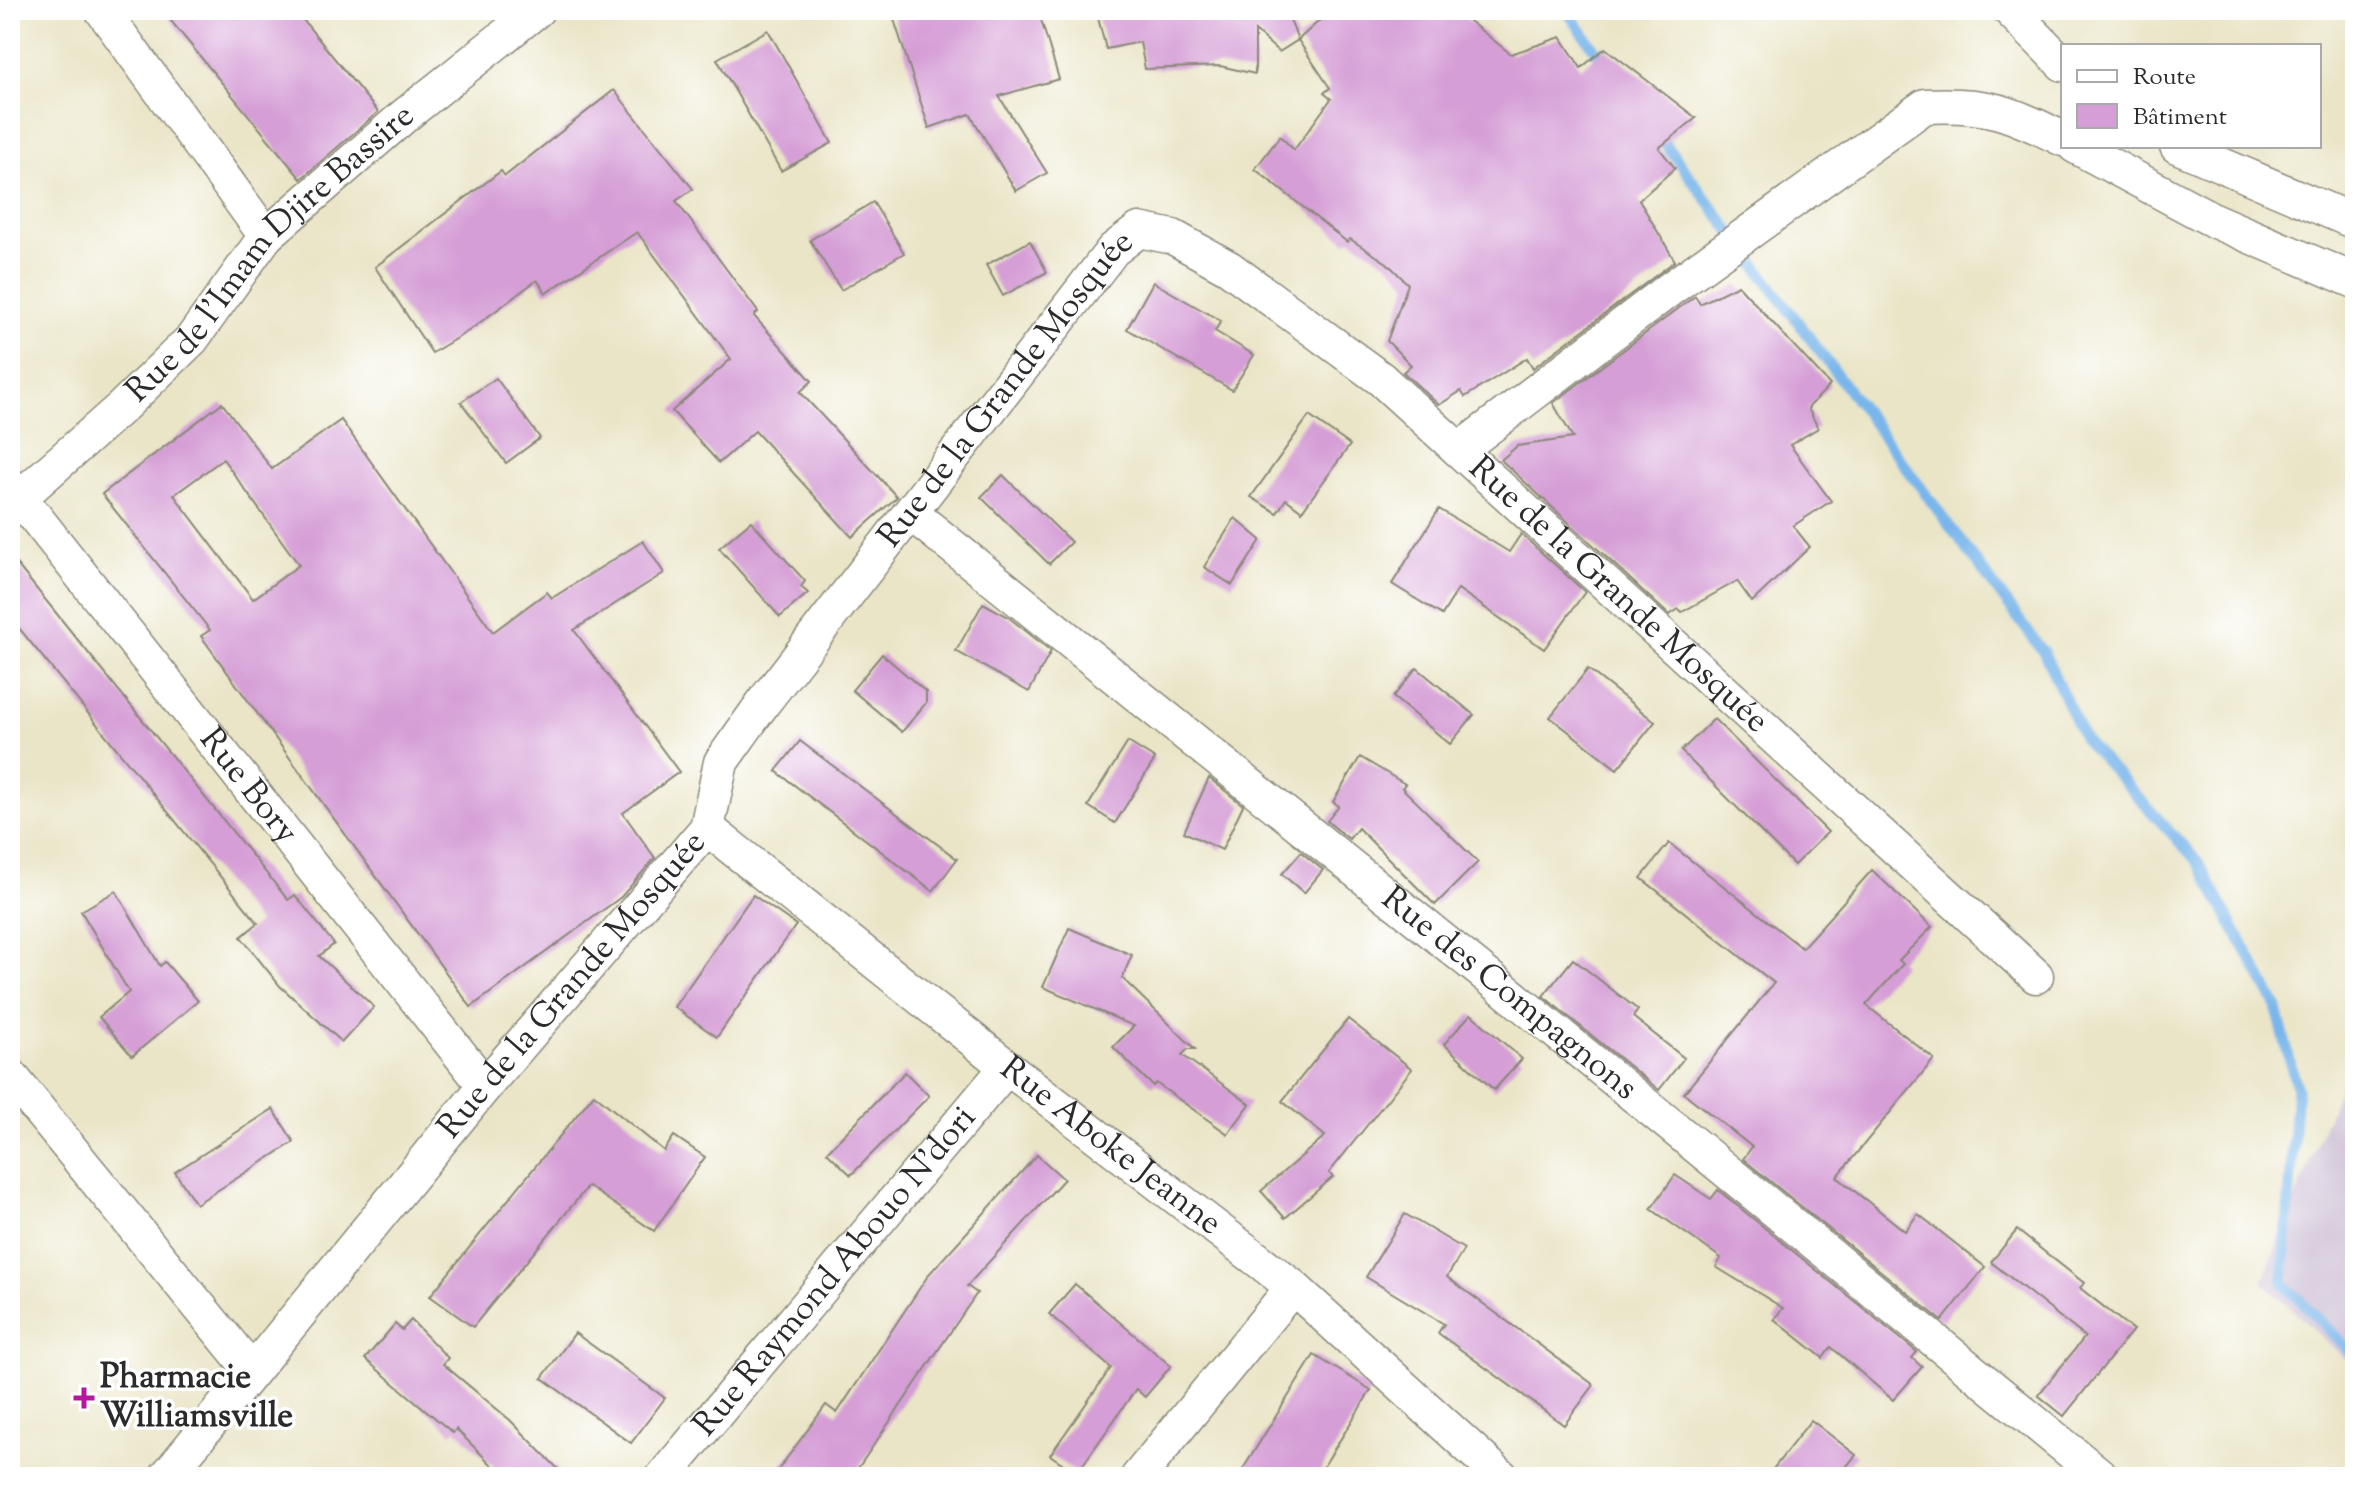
<svg xmlns="http://www.w3.org/2000/svg" width="2365" height="1487" font-family="'Sorts Mill Goudy',serif">
	<style>
		.industrial { fill: #ccbed3 }
		.lines { fill: none; stroke-linecap: round; stroke-linejoin: round }
		.stream { stroke: #79b6eb; stroke-width: 11 }
		.building { fill: #d59ed6; fill-rule: evenodd }
		.street-casing { stroke: #8a8879; stroke-width: 37 }
		.street { stroke: #fff; stroke-width: 34 }
		.poi-dot { fill: #b5179e; stroke: #fff; stroke-width: 3 }
		.labels { text-anchor: middle; dominant-baseline: central; stroke-width: 7; stroke-linejoin: round; paint-order: stroke }
		.street-label { font-size: 34px; fill: #2b2b2b; stroke: #fff }
		.poi-label { font-size: 34px; font-weight: bold; fill: #2b2b2b; stroke: #fff; text-anchor: start }
	</style>
	<rect width="100%" height="100%" fill="#fff"/>
	<filter id="ink" filterUnits="userSpaceOnUse"><feTurbulence type="fractalNoise" baseFrequency=".0125" numOctaves="2"/><feDisplacementMap in="SourceGraphic" scale="16" xChannelSelector="R" yChannelSelector="G"/><feConvolveMatrix kernelMatrix="1 2 1 2 8 2 1 2 1" color-interpolation-filters="sRGB"/></filter>
	<filter id="wash" filterUnits="userSpaceOnUse"><feTurbulence type="fractalNoise" baseFrequency=".006" numOctaves="4" result="noise"/><feDisplacementMap in="SourceGraphic" scale="32" xChannelSelector="R" yChannelSelector="G"/><feGaussianBlur stdDeviation="1.8" result="paint"/><feColorMatrix in="noise" values="0 0 0 0 0 0 0 0 0 0 0 0 0 0 0 0 0 1.4 0 .05"/><feComposite in="paint" operator="in"/></filter>
	<g filter="url(#wash)">
		<rect width="100%" height="100%" fill="#eae5c7"/>
		<polygon class="industrial" points="2355,1049 2355,1368 2262,1282"/>
		<g class="lines">
			<g class="stream">
				<polyline points="1566,10 1607,66"/>
				<polyline points="1658,134 2044,653 2084,739 2198,862 2276,1005 2297,1089 2283,1283 2355,1356"/>
			</g>
		</g>
		<g id="blocks">
			<g class="building">
				<polygon points="162,10 295,10 378,112 301,179"/>
				<polygon points="891,10 1038,10 1059,79 999,96 1047,173 1016,191 970,114 929,128"/>
				<polygon points="1096,10 1286,10 1298,40 1279,52 1255,31 1255,74 1220,66 1145,69 1140,42 1106,49"/>
				<polygon points="1331,10 1455,10 1511,54 1561,37 1581,68 1605,48 1696,118 1659,148 1675,168 1639,200 1675,261 1533,368 1527,358 1465,397 1461,391 1439,405 1403,372 1411,365 1387,341 1408,284 1387,263 1350,239 1347,242 1255,169 1280,136 1294,150 1331,99 1324,93 1330,88 1298,40"/>
				<polygon points="768,30 832,143 781,171 717,59"/>
				<polygon points="614,90 693,189 676,201 758,312 754,316 812,381 800,392 897,497 852,537 755,431 719,463 672,411 731,359 637,232 546,293 537,280 470,330 432,353 375,267 501,171 505,176"/>
				<polygon points="873,202 904,253 841,290 810,240"/>
				<polygon points="1030,241 1047,272 1003,296 986,265"/>
				<polygon points="1153,282 1221,321 1215,331 1254,355 1232,390 1127,329"/>
				<polygon points="1738,285 1830,385 1808,408 1818,428 1790,445 1831,501 1793,526 1810,547 1752,602 1737,581 1682,612 1679,609 1669,615 1501,460 1517,446 1573,438 1553,403 1695,296 1700,304"/>
				<polygon points="496,378 540,438 506,463 461,402"/>
				<path d="M222,403L272,469L341,420L493,632L547,592L552,598L643,541L664,573L574,630L679,772L623,813L655,858L621,897L471,1007L201,636L210,630L102,494ZM223,459L299,565L253,599L174,495Z"/>
				<polygon points="1309,416 1350,445 1302,511 1286,499 1277,513 1251,497"/>
				<polygon points="1003,475 1071,542 1049,564 981,497"/>
				<polygon points="1439,509 1509,552 1521,534 1585,592 1544,649 1458,589 1442,615 1392,584"/>
				<polygon points="1235,518 1261,540 1232,585 1204,567"/>
				<polygon points="751,521 805,581 801,587 808,593 780,617 719,548"/>
				<polygon points="10,556 288,900 295,895 334,944 319,956 374,1007 342,1042 280,986 241,937 258,923 10,617"/>
				<polygon points="983,603 1007,616 1051,651 1029,692 956,651"/>
				<polygon points="882,654 926,692 926,703 902,732 852,690"/>
				<polygon points="1417,668 1474,715 1450,744 1393,697"/>
				<polygon points="1588,669 1655,722 1617,769 1550,717"/>
				<polygon points="1714,719 1828,832 1794,865 1681,751"/>
				<polygon points="800,741 957,859 933,891 776,771"/>
				<polygon points="1128,742 1155,759 1115,823 1088,806"/>
				<polygon points="1360,757 1405,784 1402,788 1478,862 1435,905 1358,828 1349,839 1327,821 1339,806 1333,802"/>
				<polygon points="1209,778 1243,805 1222,850 1184,832"/>
				<polygon points="1669,843 1802,948 1872,870 1932,927 1899,960 1903,964 1866,1005 1934,1059 1837,1177 1905,1231 1918,1214 1985,1267 1942,1321 1743,1159 1752,1147 1684,1093 1774,983 1641,878"/>
				<polygon points="1301,852 1323,870 1304,893 1282,874"/>
				<polygon points="116,891 160,966 165,962 198,1001 132,1056 99,1017 129,992 81,911"/>
				<polygon points="753,895 796,925 717,1037 674,1007"/>
				<polygon points="1069,928 1132,955 1122,978 1195,1049 1188,1049 1182,1055 1250,1104 1228,1134 1156,1083 1153,1086 1113,1047 1134,1026 1043,987"/>
				<polygon points="1573,959 1638,1010 1633,1017 1684,1058 1659,1090 1543,996"/>
				<polygon points="1471,1014 1522,1059 1494,1090 1444,1044"/>
				<polygon points="1348,1019 1412,1069 1329,1173 1333,1177 1285,1218 1261,1191 1325,1136 1282,1101"/>
				<polygon points="905,1072 929,1096 851,1175 827,1152"/>
				<polygon points="594,1094 664,1151 674,1136 705,1157 654,1231 588,1186 473,1327 430,1296"/>
				<polygon points="273,1109 294,1142 196,1204 175,1172"/>
				<polygon points="1037,1155 1064,1179 967,1286 977,1293 852,1477 773,1477 826,1405 837,1413 929,1274"/>
				<polygon points="1675,1175 1711,1199 1718,1190 1917,1352 1912,1358 1922,1367 1893,1400 1831,1347 1823,1358 1774,1319 1783,1308 1716,1267 1721,1258 1651,1209"/>
				<polygon points="1405,1214 1464,1249 1447,1277 1594,1385 1564,1425 1438,1333 1444,1324 1366,1277"/>
				<polygon points="2017,1230 2084,1283 2080,1288 2133,1330 2064,1416 2038,1395 2085,1337 1991,1262"/>
				<polygon points="1075,1284 1171,1366 1145,1397 1136,1389 1077,1473 1050,1455 1111,1368 1049,1314"/>
				<polygon points="411,1320 448,1358 443,1364 510,1420 566,1477 504,1477 456,1429 453,1433 365,1359 395,1324 402,1330"/>
				<polygon points="575,1333 665,1398 631,1443 542,1378"/>
				<polygon points="1314,1355 1371,1390 1317,1477 1238,1477"/>
				<polygon points="1811,1420 1856,1455 1838,1477 1767,1477"/>
			</g>
		</g>
	</g>
	<g filter="url(#ink)">
		<use href="#blocks" fill-opacity="0" stroke="#8a8879" stroke-width="2"/>
		<g class="lines">
			<defs>
				<g id="street">
					<polyline points="102,10 266,236"/>
					<polyline points="2010,10 2063,64"/>
					<polyline points="2075,146 2215,221 2355,281"/>
					<polyline points="2177,146 2355,222"/>
					<path d="M1459,450L1670,289L1925,106C1987,103 2009,112 2063,139"/>
					<path id="s1" d="M10,485L485,1086"/>
					<path id="s2" d="M10,506L122,407L192,339L266,236L403,117L537,10"/>
					<path id="s3" d="M912,514L1501,987L2102,1477"/>
					<path id="s4" d="M707,828L1007,1067L1293,1287L1502,1477"/>
					<polyline points="10,1075 252,1371"/>
					<path id="s5" d="M166,1477L485,1086L707,828L721,762L763,703L1113,250L1139,230L1173,237L1229,268L1381,379L2036,976"/>
					<path id="s6" d="M663,1477L1007,1067"/>
					<polyline points="1138,1477 1293,1287"/>
				</g>
			</defs>
			<use href="#street" class="street-casing"/>
			<use href="#street" class="street"/>
		</g>
	</g>
	<path class="poi-dot" d="M80 1386h8v8h8v8h-8v8h-8v-8h-8v-8h8z"/>
	<g class="labels">
		<g class="street-label">
			<text stroke="none"><textPath href="#s2" startOffset="364">Rue de l'Imam Djire Bassire</textPath></text>
			<text stroke="none"><textPath href="#s5" startOffset="1382">Rue de la Grande Mosquée</textPath></text>
			<text stroke="none"><textPath href="#s5" startOffset="2198">Rue de la Grande Mosquée</textPath></text>
			<text stroke="none"><textPath href="#s1" startOffset="384">Rue Bory</textPath></text>
			<text stroke="none"><textPath href="#s5" startOffset="638">Rue de la Grande Mosquée</textPath></text>
			<text stroke="none"><textPath href="#s3" startOffset="766">Rue des Compagnons</textPath></text>
			<text stroke="none"><textPath href="#s4" startOffset="514">Rue Aboke Jeanne</textPath></text>
			<text stroke="none"><textPath href="#s6" startOffset="268">Rue Raymond Abouo N'dori</textPath></text>
		</g>
		<g class="poi-label">
			<text x="100" y="1378">Pharmacie<tspan x="100" dy="39">Williamsville</tspan></text>
		</g>
	</g>
	<rect width="2365" height="1487" fill="none" stroke="#fff" stroke-width="40"/>
	<rect x="2061" y="44" width="260" height="104" fill="#ffffff" stroke="#aaaaaa" stroke-width="2"/>
	<rect x="2077" y="70" width="40" height="12" fill="#ffffff" stroke="#aaaaaa" stroke-width="2"/>
	<text x="2133" y="84" font-size="24" fill="#2b2b2b">Route</text>
	<rect x="2077" y="104" width="40" height="24" fill="#d59ed6" stroke="#aaaaaa" stroke-width="2"/>
	<text x="2133" y="124" font-size="24" fill="#2b2b2b">Bâtiment</text>
</svg>
